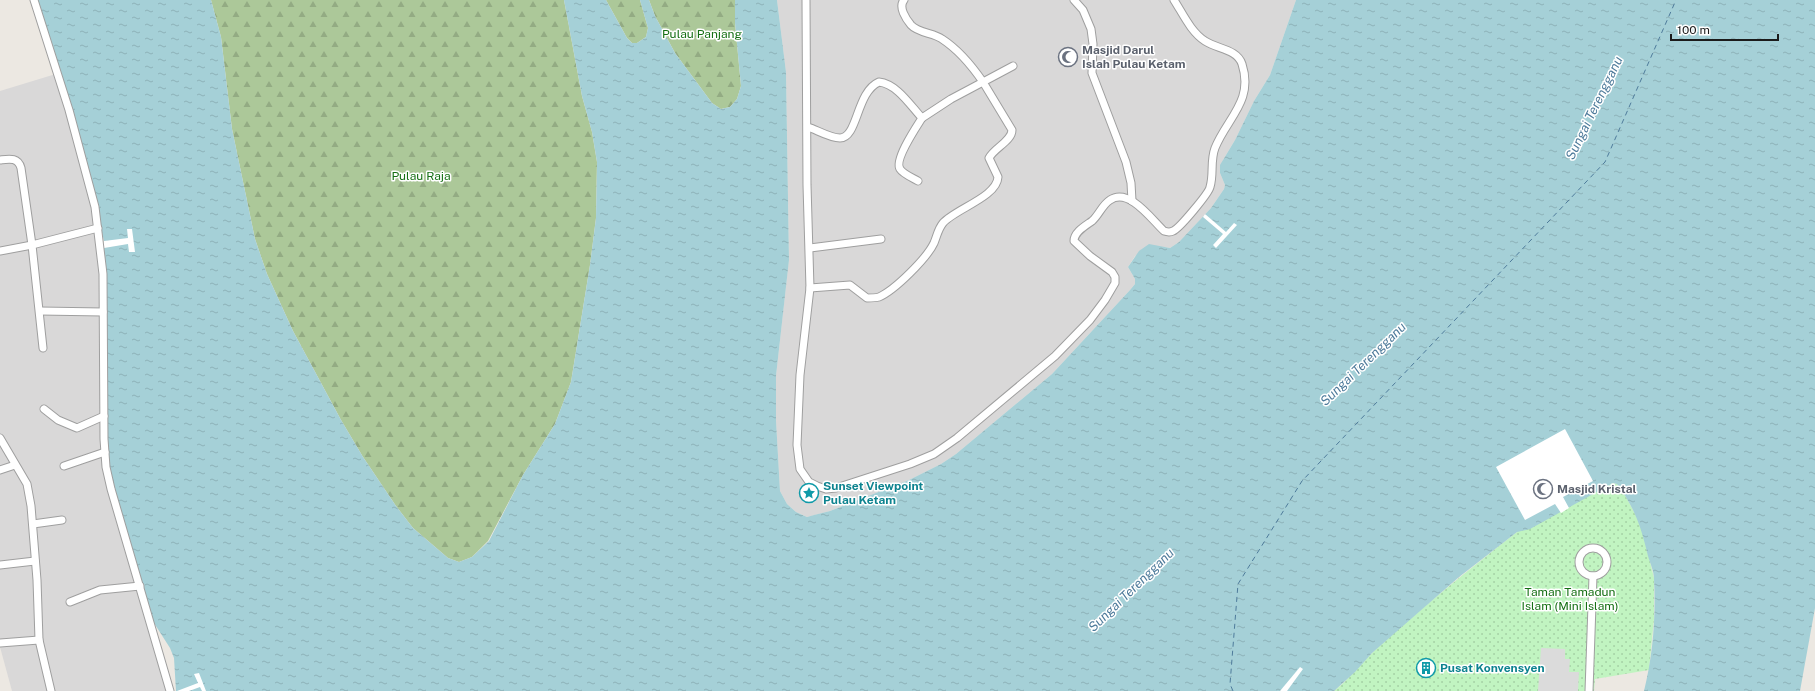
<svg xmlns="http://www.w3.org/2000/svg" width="1815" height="691" font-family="'Public Sans',sans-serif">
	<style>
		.residential { fill: #d9d8d8 }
		.forest { fill: url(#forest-firs) }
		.park { fill: url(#park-dots) }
		.parking { fill: #dbdbdb }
		.water { fill: url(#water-ripples) }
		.pier { fill: #fff }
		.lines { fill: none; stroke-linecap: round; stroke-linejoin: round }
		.ferry { stroke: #4e7b9b; stroke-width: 1; stroke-dasharray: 5 4; stroke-linecap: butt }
		.street-casing { stroke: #9f9f9f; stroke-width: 9 }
		.street { stroke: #fff; stroke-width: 7 }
		.labels { text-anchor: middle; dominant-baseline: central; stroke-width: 3; stroke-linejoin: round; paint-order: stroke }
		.park-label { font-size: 12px; fill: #156f14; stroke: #fff }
		.worship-label { font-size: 12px; font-weight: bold; fill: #5b616d; stroke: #fff; text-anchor: start }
		.culture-label { font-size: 12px; font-weight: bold; fill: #0d838f; stroke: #fff; text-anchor: start }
		.water-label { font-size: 13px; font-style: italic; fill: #4e7b9b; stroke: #fff }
	</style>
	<defs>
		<pattern id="forest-firs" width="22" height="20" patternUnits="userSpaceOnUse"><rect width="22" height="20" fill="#acc899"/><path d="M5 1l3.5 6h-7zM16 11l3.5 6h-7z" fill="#93ab83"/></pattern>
		<pattern id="park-dots" width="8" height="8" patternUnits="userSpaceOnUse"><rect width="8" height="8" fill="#c1f4c1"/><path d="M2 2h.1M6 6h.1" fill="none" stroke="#a5d1a5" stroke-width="1.8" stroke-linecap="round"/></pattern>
		<pattern id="water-ripples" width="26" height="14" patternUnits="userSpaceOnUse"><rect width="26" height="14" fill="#a5d0d7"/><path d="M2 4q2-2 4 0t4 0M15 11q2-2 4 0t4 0" fill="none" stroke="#8db2b8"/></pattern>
	</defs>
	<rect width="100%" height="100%" fill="#ece8e2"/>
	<g class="residential">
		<polygon points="777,0 1296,0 1270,75 1254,101 1235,140 1223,160 1220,173 1225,185 1224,189 1211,208 1179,242 1170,248 1164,247 1135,256 1128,267 1135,279 1135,284 1130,290 1052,374 956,454 941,464 909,480 830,511 807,517 796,512 787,504 780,491 776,420 776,376 789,259 786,72"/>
		<polygon points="59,73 101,227 105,473 171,691 12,691 0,647 0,91"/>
	</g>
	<g class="forest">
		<polygon points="211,0 564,0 582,96 592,132 597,162 596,218 590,265 571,382 555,424 523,475 488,541 472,557 459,562 448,558 413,528 396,506 363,457 341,420 293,331 267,274 255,239 232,129 221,37"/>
		<polygon points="606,0 640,0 648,28 646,37 637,43 632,43 627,38"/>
		<polygon points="649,0 735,0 735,23 741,86 737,99 730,107 721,109 712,103 675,53 655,16"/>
	</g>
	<path class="park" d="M1484,464L1617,484L1625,495L1641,525L1654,578V619L1649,670L1595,679L1594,691H1334C1349,679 1360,665 1373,652C1419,610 1468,570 1517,532Z"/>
	<polygon class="parking" points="1541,648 1565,649 1565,659 1570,659 1569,672 1579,672 1578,691 1538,691"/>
	<path class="water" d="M37,0H211L221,37L232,129L255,239L267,274L293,331L341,420L363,457L396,506L413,528L448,558L459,562L472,557L489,541L523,475L555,424L571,382L590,265L596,218L597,162L592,132L582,96L564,0H606L627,38L632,43H637L646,37L648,28L640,0H649L655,16L675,53L712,103L721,109L730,107L737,99L741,86L735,23V0H777L786,72L789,260L776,376V420L780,491L787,504L796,512L807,517L814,515L830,511L909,480L941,464L956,454L1052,374L1130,290L1135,284V279L1128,267L1139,251L1149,244L1170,248L1179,242L1211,208L1224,189L1225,185L1220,173V165L1235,140L1254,101L1270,75L1296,0H1815V608L1800,691H1644C1653,655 1656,616 1654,579C1654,571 1650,563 1648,556C1641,527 1635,508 1617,484L1613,483L1530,529L1517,532L1459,577L1372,653L1355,672L1334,691H176L174,658L170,648L154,623L147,606L109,470L107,418L104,241L82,148L59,73L53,46Z"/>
	<g class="pier">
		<polygon points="1205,214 1226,232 1234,223 1237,225 1216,248 1213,245 1223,234 1203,217"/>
		<polygon points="127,229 132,229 135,252 129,252 128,244 104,248 104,241 128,238"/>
		<polygon points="1565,429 1593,481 1563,497 1569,508 1561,513 1555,504 1525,520 1496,467"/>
		<polygon points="1300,667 1303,669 1287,691 1280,691"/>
		<polygon points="199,673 206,691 202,691 200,687 189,691 177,691 198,683 194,674"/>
	</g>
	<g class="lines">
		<polyline class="ferry" points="1233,691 1230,684 1238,584 1302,481 1605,162 1676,0"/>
		<defs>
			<g id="street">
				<polyline points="34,0 69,110 95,207 103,274 104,439 106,467 111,489 170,691"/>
				<path d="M806,0L807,185L810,288L800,375L797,445L800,469L809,482L817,486L826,489L836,488L910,464L934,454L957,438L1055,356L1090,320L1105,300L1115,283V277L1112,272L1090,256L1074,241C1074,232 1085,226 1092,221C1099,215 1102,205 1110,200C1129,187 1152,220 1164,231C1167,232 1171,232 1173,231C1179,229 1209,193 1210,187C1214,174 1210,161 1215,148C1227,118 1254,101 1242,64C1237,49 1217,49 1205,41C1191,32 1183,14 1174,0"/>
				<path d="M904,0C898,7 906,19 911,25C918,33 934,33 942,39C959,50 972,66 983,82L951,99L922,118"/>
				<polyline points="1074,0 1083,10 1091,29 1093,44 1092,73 1126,162 1131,183 1132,201"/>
				<path d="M808,127C817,130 830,138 840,138C858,138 856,92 879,82C897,84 910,105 922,118C917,126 894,160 900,169C903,174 913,178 918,181"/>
				<path d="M0,160C9,159 18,157 21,168L32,245L43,348"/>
				<polyline points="810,248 881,239"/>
				<polyline points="0,251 32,245 98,228"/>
				<path d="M810,288L850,285L867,298C872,298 875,298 879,297C895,290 927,258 934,243C937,236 938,229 943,223C955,209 997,197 998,177L989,158C994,148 1012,141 1012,130L983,82L1013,66"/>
				<polyline points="40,311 103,312"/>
				<polyline points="44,409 58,420 77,428 104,416"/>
				<polyline points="0,438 27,484 31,506 37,580 39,640 51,691"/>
				<polyline points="64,466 105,452"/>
				<polyline points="0,470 15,465"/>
				<polyline points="33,524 62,520"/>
				<circle cx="1593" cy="562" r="14"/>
				<polyline points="0,565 35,561"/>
				<polyline points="70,602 100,590 140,586"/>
				<polyline points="0,643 39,640"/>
				<polyline points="1589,691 1593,576"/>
			</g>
		</defs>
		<use href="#street" class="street-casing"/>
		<use href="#street" class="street"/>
	</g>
	<defs>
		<symbol id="mosque-ring" viewBox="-11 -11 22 22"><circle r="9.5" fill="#fff" stroke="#6b7280" stroke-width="1.5"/><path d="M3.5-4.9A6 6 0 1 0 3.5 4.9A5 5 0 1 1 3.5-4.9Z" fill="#6b7280"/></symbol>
		<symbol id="sight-ring" viewBox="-11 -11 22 22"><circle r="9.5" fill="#fff" stroke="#0f9aa8" stroke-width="1.5"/><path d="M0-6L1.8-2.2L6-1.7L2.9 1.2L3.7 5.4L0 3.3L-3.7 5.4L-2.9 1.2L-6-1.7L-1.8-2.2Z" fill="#0f9aa8"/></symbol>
		<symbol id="building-ring" viewBox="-11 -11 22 22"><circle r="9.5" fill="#fff" stroke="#0f9aa8" stroke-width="1.5"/><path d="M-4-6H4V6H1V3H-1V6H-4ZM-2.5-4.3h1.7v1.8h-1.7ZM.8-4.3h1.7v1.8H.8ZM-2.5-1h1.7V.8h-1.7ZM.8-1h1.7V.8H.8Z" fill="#0f9aa8"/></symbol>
	</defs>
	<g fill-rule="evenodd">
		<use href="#mosque-ring" x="1057" y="46" width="22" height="22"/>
		<use href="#mosque-ring" x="1532" y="478" width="22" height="22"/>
		<use href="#sight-ring" x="798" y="482" width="22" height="22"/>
		<use href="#building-ring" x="1415" y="657" width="22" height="22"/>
	</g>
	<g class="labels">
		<g class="park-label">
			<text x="702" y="34">Pulau Panjang</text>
			<text x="421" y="176">Pulau Raja</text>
			<text x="1570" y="592">Taman Tamadun<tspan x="1570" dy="14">Islam (Mini Islam)</tspan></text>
		</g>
		<g class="worship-label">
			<text x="1082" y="50">Masjid Darul<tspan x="1082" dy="14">Islah Pulau Ketam</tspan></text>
			<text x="1557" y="489">Masjid Kristal</text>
		</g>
		<g class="culture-label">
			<text x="823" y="486">Sunset Viewpoint<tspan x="823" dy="14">Pulau Ketam</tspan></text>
			<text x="1440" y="668">Pusat Konvensyen</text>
		</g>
		<g class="water-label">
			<text transform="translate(1594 108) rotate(-64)">Sungai Terengganu</text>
			<text transform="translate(1363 364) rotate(-44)">Sungai Terengganu</text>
			<text transform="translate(1131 590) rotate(-44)">Sungai Terengganu</text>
		</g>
	</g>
	<path d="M1671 34v6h107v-6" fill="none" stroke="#1b1b1b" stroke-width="2"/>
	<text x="1677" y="34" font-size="12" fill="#1b1b1b" stroke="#ffffff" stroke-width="3" paint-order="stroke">100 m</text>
</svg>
